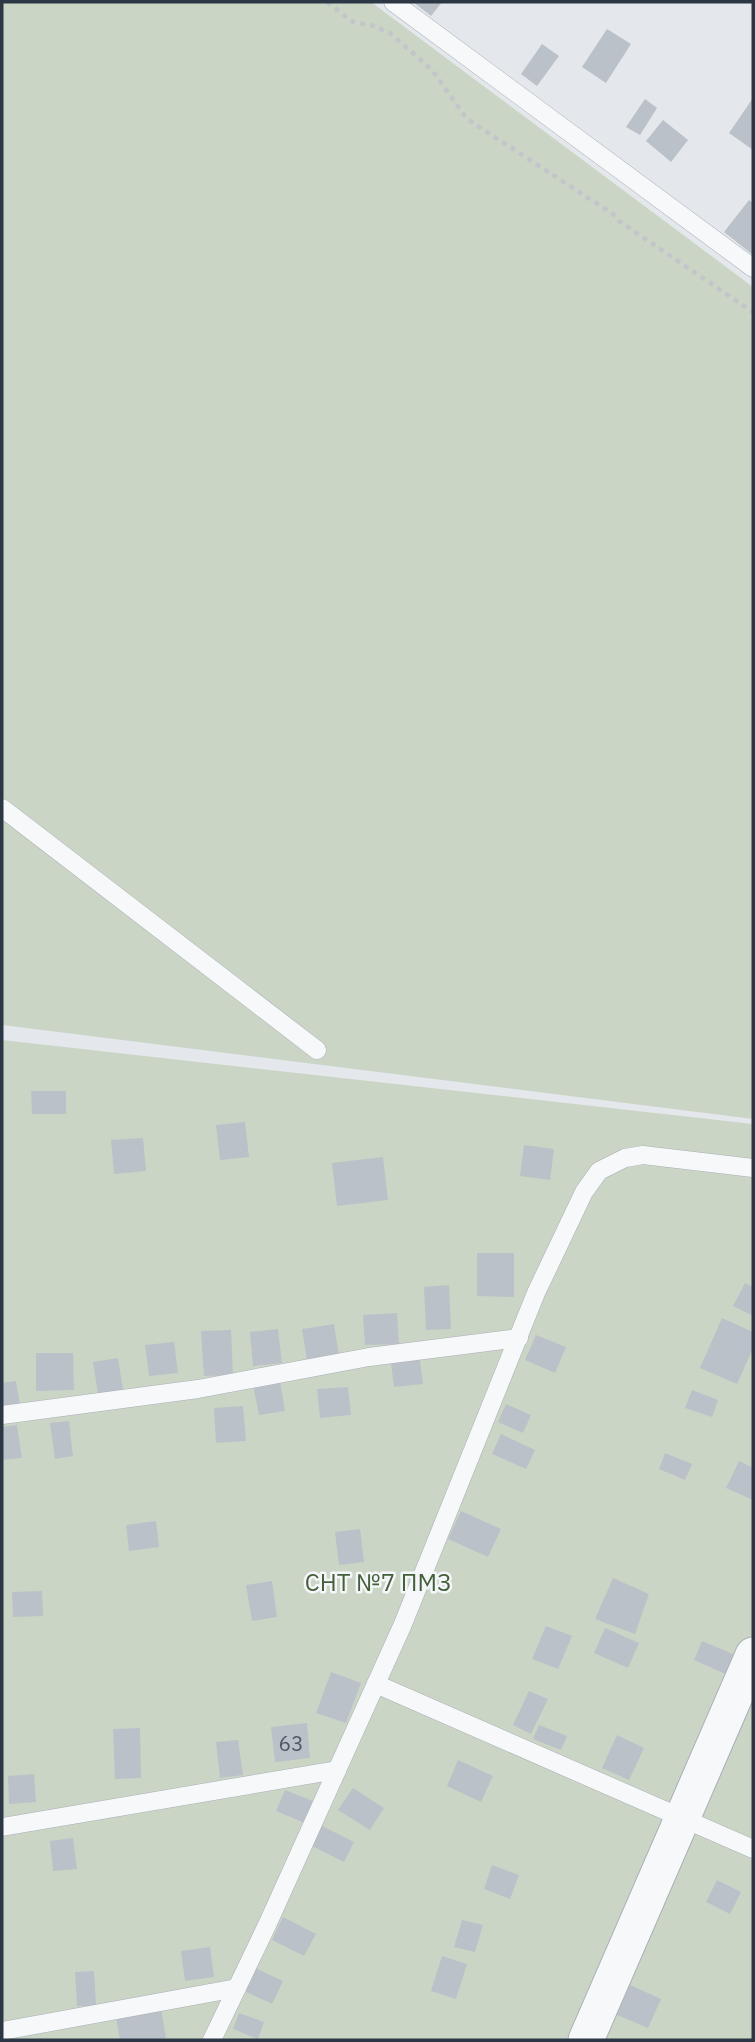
<svg xmlns="http://www.w3.org/2000/svg" width="755" height="2042" font-family="'IBM Plex Sans',sans-serif">
	<style>
		.green { fill: #cbd5c5 }
		.building { fill: #bbc1c9 }
		.lines { fill: none; stroke-linecap: round; stroke-linejoin: round }
		.service-casing { stroke: #a9afb6; stroke-width: 19 }
		.minor-casing { stroke: #a9afb6; stroke-width: 37 }
		.path { stroke: #c2c6cb; stroke-width: 4.5; stroke-dasharray: 5 5; stroke-linecap: butt }
		.service { stroke: #f7f8fa; stroke-width: 18 }
		.minor { stroke: #f7f8fa; stroke-width: 35 }
		.labels { text-anchor: middle; dominant-baseline: central; stroke-width: 5; stroke-linejoin: round; paint-order: stroke }
		.number-label { font-size: 21px; fill: #4f5a65 }
		.park-label { font-size: 24px; fill: #446039; stroke: #f4f6f9 }
	</style>
	<rect width="100%" height="100%" fill="#e4e8ec"/>
	<g class="green">
		<polygon points="2,2 371,2 753,287 753,1119 2,1025"/>
		<polygon points="2,1040 753,1124 753,2040 2,2040"/>
	</g>
	<g class="building">
		<polygon points="413,2 442,2 431,16"/>
		<polygon points="607,29 631,44 606,83 582,67"/>
		<polygon points="542,44 559,56 537,86 521,74"/>
		<polygon points="753,98 753,150 729,133"/>
		<polygon points="645,99 657,108 640,135 626,127"/>
		<polygon points="663,120 688,140 671,162 646,141"/>
		<polygon points="749,200 753,203 753,255 724,232"/>
		<polygon points="31,1091 66,1091 66,1114 32,1114"/>
		<polygon points="245,1122 249,1157 220,1160 216,1125"/>
		<polygon points="143,1138 146,1171 114,1174 111,1140"/>
		<polygon points="524,1145 554,1149 550,1180 520,1176"/>
		<polygon points="383,1157 388,1200 337,1206 332,1163"/>
		<polygon points="477,1253 514,1253 514,1297 477,1296"/>
		<polygon points="745,1283 753,1287 753,1316 733,1306"/>
		<polygon points="449,1285 451,1329 426,1330 424,1287"/>
		<polygon points="397,1313 399,1344 365,1345 363,1315"/>
		<polygon points="722,1318 753,1332 753,1348 737,1384 700,1368"/>
		<polygon points="334,1324 339,1355 307,1360 302,1329"/>
		<polygon points="278,1329 282,1363 253,1366 250,1332"/>
		<polygon points="231,1330 233,1375 204,1376 201,1331"/>
		<polygon points="536,1335 566,1347 555,1373 525,1360"/>
		<polygon points="174,1342 178,1373 149,1376 145,1345"/>
		<polygon points="36,1353 73,1353 74,1390 36,1391"/>
		<polygon points="118,1358 123,1390 98,1394 93,1362"/>
		<polygon points="420,1360 423,1384 394,1387 391,1363"/>
		<polygon points="16,1381 20,1405 2,1407 2,1383"/>
		<polygon points="280,1381 285,1411 259,1415 253,1385"/>
		<polygon points="348,1387 351,1415 320,1418 317,1389"/>
		<polygon points="692,1390 718,1400 712,1417 685,1408"/>
		<polygon points="506,1404 531,1415 523,1433 498,1422"/>
		<polygon points="243,1406 246,1441 216,1443 214,1408"/>
		<polygon points="69,1421 73,1456 55,1459 50,1423"/>
		<polygon points="17,1425 22,1458 2,1460 2,1427"/>
		<polygon points="501,1434 535,1450 526,1469 492,1454"/>
		<polygon points="665,1453 692,1464 685,1480 659,1469"/>
		<polygon points="739,1461 753,1468 753,1500 726,1488"/>
		<polygon points="461,1511 501,1529 488,1557 448,1539"/>
		<polygon points="156,1521 159,1547 129,1551 126,1525"/>
		<polygon points="360,1529 364,1562 339,1565 335,1532"/>
		<polygon points="613,1578 649,1594 635,1634 595,1619"/>
		<polygon points="272,1581 277,1617 252,1621 246,1585"/>
		<polygon points="42,1591 43,1616 13,1617 12,1592"/>
		<polygon points="546,1626 572,1636 558,1669 532,1659"/>
		<polygon points="605,1628 639,1643 628,1668 594,1653"/>
		<polygon points="702,1641 738,1656 730,1676 694,1660"/>
		<polygon points="331,1672 361,1683 346,1723 316,1713"/>
		<polygon points="529,1691 548,1699 531,1734 513,1725"/>
		<polygon points="307,1723 310,1758 275,1762 271,1727"/>
		<polygon points="539,1725 567,1736 561,1750 533,1739"/>
		<polygon points="140,1728 141,1778 115,1779 113,1729"/>
		<polygon points="617,1735 644,1748 629,1780 602,1768"/>
		<polygon points="238,1740 243,1775 220,1778 216,1742"/>
		<polygon points="458,1760 493,1776 481,1802 447,1786"/>
		<polygon points="34,1774 36,1802 9,1804 8,1776"/>
		<polygon points="353,1788 384,1808 370,1830 338,1810"/>
		<polygon points="285,1790 313,1801 305,1823 276,1811"/>
		<polygon points="322,1826 354,1842 344,1862 312,1846"/>
		<polygon points="73,1838 77,1869 53,1871 50,1841"/>
		<polygon points="492,1865 519,1875 510,1899 484,1889"/>
		<polygon points="717,1880 741,1892 730,1914 706,1902"/>
		<polygon points="283,1917 316,1934 304,1956 272,1940"/>
		<polygon points="462,1920 483,1925 475,1952 454,1947"/>
		<polygon points="210,1947 214,1977 185,1981 181,1951"/>
		<polygon points="442,1956 467,1964 456,1999 431,1991"/>
		<polygon points="253,1967 283,1981 272,2004 242,1990"/>
		<polygon points="94,1971 96,2006 77,2006 75,1972"/>
		<polygon points="630,1985 661,1999 648,2028 617,2015"/>
		<polygon points="161,2009 166,2038 152,2040 120,2040 116,2017"/>
		<polygon points="239,2013 264,2022 258,2039 233,2029"/>
	</g>
	<g class="lines">
		<defs>
			<g id="service">
				<polyline points="393,2 753,268"/>
				<polyline points="2,808 317,1050"/>
				<polyline points="2,1415 198,1389 369,1357 519,1338"/>
				<polyline points="376,1684 753,1849"/>
				<polyline points="2,1827 337,1770"/>
				<polyline points="2,2031 237,1988"/>
				<polyline points="212,2040 268,1923 403,1624 536,1293 584,1192 599,1171 625,1158 643,1155 753,1168"/>
			</g>
			<polyline id="minor" points="586,2040 753,1655"/>
		</defs>
		<use href="#service" class="service-casing"/>
		<use href="#minor" class="minor-casing"/>
		<polyline class="path" points="327,2 353,22 374,26 390,33 432,70 467,119 613,214 619,221 753,312"/>
		<use href="#service" class="service"/>
		<use href="#minor" class="minor"/>
	</g>
	<g class="labels">
		<g class="number-label">
			<text x="291" y="1743">63</text>
		</g>
		<g class="park-label">
			<text x="378" y="1582">СНТ №7 ПМЗ</text>
		</g>
	</g>
	<rect width="755" height="2042" fill="none" stroke="#2b3744" stroke-width="7"/>
</svg>
